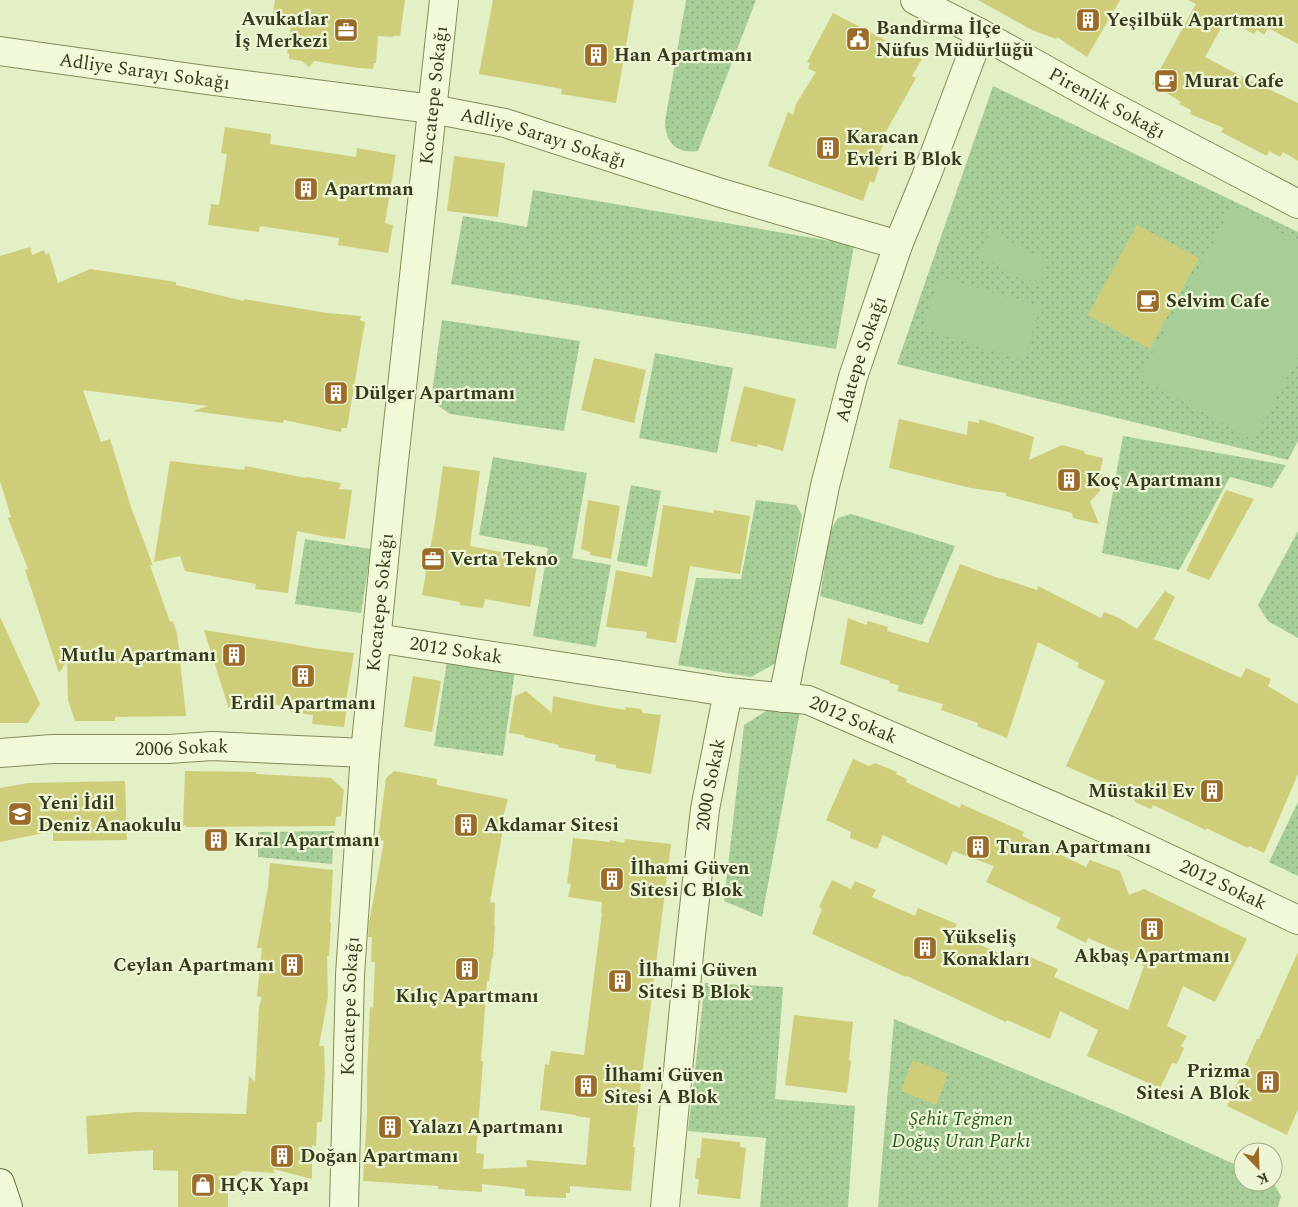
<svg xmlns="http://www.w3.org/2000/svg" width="1298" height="1207" font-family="Spectral,serif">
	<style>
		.grass { fill: url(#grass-dots) }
		.pitch { fill: #a8ce98 }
		.building { fill: #cece7a }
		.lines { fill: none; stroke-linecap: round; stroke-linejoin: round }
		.minor-casing { stroke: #858b5a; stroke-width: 30 }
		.secondary-casing { stroke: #686d3d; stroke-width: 30 }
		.minor { stroke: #f0fad8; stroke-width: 28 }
		.secondary { stroke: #f0fad8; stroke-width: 28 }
		.labels { text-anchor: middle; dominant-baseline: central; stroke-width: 4.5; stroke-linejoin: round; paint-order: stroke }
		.poi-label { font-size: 19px; font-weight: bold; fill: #383a1e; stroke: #ecf6d4; text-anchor: start }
		.street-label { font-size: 19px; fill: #383a1e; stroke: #ecf6d4 }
		.park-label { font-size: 19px; font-style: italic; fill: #2d5725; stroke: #ecf6d4 }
	</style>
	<defs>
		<pattern id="grass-dots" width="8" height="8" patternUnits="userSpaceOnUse" patternTransform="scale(1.25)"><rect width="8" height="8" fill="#a8ce98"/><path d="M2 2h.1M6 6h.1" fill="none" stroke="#8aa87b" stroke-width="1.8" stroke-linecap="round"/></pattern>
	</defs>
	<rect width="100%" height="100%" fill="#e3efc5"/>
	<g class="grass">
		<path d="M686,0H756L698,151C676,154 665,142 665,121Z"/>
		<polygon points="993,86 1298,232 1298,441 1288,460 897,364"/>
		<polygon points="533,190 854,245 836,349 451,284 463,216 527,227"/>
		<polygon points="442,320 580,341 564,431 450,414 431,401"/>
		<polygon points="655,353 733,368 717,453 639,438"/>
		<polygon points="1123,436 1286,465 1272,488 1230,477 1179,570 1102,553"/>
		<polygon points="493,457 587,473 572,558 611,565 596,647 533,636 548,548 479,535"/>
		<polygon points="631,485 661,491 647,567 617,561"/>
		<polygon points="756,500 796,505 802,515 776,663 751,677 678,665 696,578 741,579"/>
		<polygon points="851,514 955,546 922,625 820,596 830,531 838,518"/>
		<polygon points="1298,531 1298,638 1268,621 1258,605"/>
		<polygon points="305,539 371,549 361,613 295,604"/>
		<polygon points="447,661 515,670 503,756 434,746"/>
		<polygon points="784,709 800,711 762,917 724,901 744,725 766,711"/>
		<polygon points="1298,802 1298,876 1269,862"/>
		<polygon points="334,831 332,864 258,857 258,832"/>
		<polygon points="705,983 783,987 775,1099 855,1106 848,1207 760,1207 766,1138 688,1131"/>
		<polygon points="894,1019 1123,1114 1243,1168 1243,1182 1273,1182 1281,1196 1278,1207 878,1207"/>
	</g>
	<g class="pitch">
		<polygon points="1233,206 1298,242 1298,358 1253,440 1139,377"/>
		<polygon points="991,231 1049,262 1035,287 978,255"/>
		<polygon points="939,276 1041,307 1024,360 923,329"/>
	</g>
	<g class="building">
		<polygon points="275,0 405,0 400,36 393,36 393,37 378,36 376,63 374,63 373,69 361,68 358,68 314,61 309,67 302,61 289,59 289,54 287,53 291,25 278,23 277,21 272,20"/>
		<polygon points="493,0 634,0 616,103 561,94 562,89 479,74"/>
		<polygon points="978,0 1120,0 1087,57 1057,37 1056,39 1032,30"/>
		<polygon points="1188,0 1298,0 1298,44 1268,28 1264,35 1257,30 1254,34 1226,19 1205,57 1239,75 1298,103 1298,161 1283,152 1280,157 1269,151 1267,156 1221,132 1224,128 1190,114 1191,110 1179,104 1181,102 1152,84 1196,4"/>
		<polygon points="833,13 922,59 912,76 916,78 883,137 886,138 878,157 882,158 874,183 870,181 863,201 768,166 788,112 793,115 796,104 816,72 808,69 810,63 807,62"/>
		<polygon points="225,127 271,134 270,144 356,157 357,148 396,155 385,223 393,225 388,253 338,245 339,238 260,226 259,232 208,225 211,204 219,205 227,154 221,153"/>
		<polygon points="454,156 505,163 498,217 447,211"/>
		<polygon points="1137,225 1199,258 1150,349 1088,315"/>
		<polygon points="30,247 32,255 44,250 46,255 49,253 58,283 90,269 176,282 176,285 244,301 244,299 327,313 361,316 360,320 365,322 347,428 342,428 341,432 284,420 283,423 193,411 208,406 83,390 101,442 110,439 131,507 153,566 150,565 170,622 173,621 177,633 186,716 115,717 115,721 75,721 68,700 67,661 59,673 25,570 28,569 8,518 11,517 0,481 0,256"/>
		<polygon points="594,358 646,370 634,423 581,410"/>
		<polygon points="744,386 796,399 783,451 758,444 757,447 730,441"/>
		<polygon points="899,419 967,435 968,421 979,423 979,419 1034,437 1029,460 1062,445 1084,451 1085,454 1103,458 1100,472 1104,477 1102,484 1099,492 1090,502 1099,524 1073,518 1072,513 1006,496 1006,493 971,488 889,468"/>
		<polygon points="170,461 244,470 245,466 306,478 306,477 341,483 339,489 352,490 345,539 327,537 297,531 288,593 255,589 256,584 185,571 180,556 154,562"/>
		<polygon points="443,466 480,471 470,546 538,559 530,607 485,599 483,608 460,605 460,602 422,595 435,522"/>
		<polygon points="1226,490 1254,499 1209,580 1186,571"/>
		<polygon points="588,500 620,506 611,559 590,555 590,552 581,549"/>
		<polygon points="663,505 713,513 714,510 750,516 740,574 690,566 676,643 646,638 647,632 606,627 616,570 652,577"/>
		<polygon points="960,564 1001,579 1001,578 1037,590 1038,586 1101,618 1104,612 1119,618 1137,629 1165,591 1175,597 1154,639 1241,678 1246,668 1271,679 1268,686 1298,704 1298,774 1264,853 1249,846 1248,848 1206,828 1206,830 1153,805 1151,809 1135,802 1133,796 1066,766 1105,681 1077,667 1079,663 1038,642 1007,738 977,726 978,723 941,710 943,704 897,691 899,685 889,683 890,681 877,677 840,664 848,618 866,625 868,621 888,627 887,631 928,643"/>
		<polygon points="0,617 40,704 28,723 0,723"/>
		<polygon points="204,630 280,642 314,648 354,653 346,700 348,701 344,727 312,724 313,715 290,712 291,707 251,701 250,710 229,709"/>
		<polygon points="413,676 441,681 432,732 404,727"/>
		<polygon points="526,691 552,713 553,696 590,704 625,710 626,707 641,709 643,713 661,715 651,774 616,768 616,765 595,761 596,755 558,747 559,745 524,737 524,735 509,733 515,696"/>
		<polygon points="853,759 869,766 875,763 897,772 896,774 907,779 906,782 960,808 961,804 1024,832 1022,836 1086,867 1090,860 1120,871 1129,895 1144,889 1247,939 1215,1002 1183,986 1167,1026 1187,1036 1181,1046 1184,1048 1177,1064 1172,1063 1160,1088 1087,1056 1098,1030 1060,1011 1050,1039 1007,1020 1006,1022 907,976 906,977 812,934 822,909 819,907 832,880 851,889 855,881 876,890 872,897 915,916 918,908 957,924 953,933 1015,960 1019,952 1058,969 1054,977 1128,1010 1144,966 1127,957 1128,955 1088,938 1086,943 1056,928 1061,918 986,882 994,866 953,851 947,865 883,835 877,849 850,838 851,832 826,820"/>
		<polygon points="185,771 256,772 256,774 331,778 344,790 341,816 336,817 335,826 186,827 186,825 183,826"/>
		<polygon points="394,771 437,779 437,785 508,799 503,817 505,818 490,902 495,903 494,926 495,926 493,958 492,958 489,981 487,981 481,1061 483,1061 476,1153 484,1154 483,1169 527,1167 526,1160 586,1165 590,1118 576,1116 576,1115 540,1110 545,1064 549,1065 551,1051 584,1055 602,913 601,913 602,902 568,897 571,884 567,883 573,838 610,842 610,840 624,843 625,839 671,844 633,1147 635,1147 631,1191 570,1186 570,1193 566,1193 566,1198 525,1196 525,1189 482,1184 482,1192 438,1189 438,1186 363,1181 367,1114 367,1074 370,1007 373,1008 375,962 371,962 372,937 368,937 369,923 384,841 378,839 386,778"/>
		<polygon points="125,781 127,840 53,841 53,831 0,842 0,788 28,783"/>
		<polygon points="270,863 333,870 330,923 331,923 329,956 327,956 328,997 319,1046 324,1046 325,1072 323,1106 322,1122 317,1122 316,1146 312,1145 312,1179 273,1169 275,1173 243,1171 228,1181 228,1207 178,1207 178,1171 153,1170 153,1150 88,1154 86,1116 136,1112 246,1114 249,1076 255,1082 259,1007 262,997 257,996 262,948 257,948 268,887"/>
		<polygon points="1298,952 1298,1109 1287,1135 1227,1106 1257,1039 1259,1039"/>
		<polygon points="794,1015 853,1022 849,1060 851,1061 847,1093 785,1085"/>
		<polygon points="913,1060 948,1074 936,1105 901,1091"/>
		<polygon points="702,1138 740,1142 740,1147 746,1148 740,1199 697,1194 699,1179 695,1179 697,1158 700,1158"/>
	</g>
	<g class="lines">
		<defs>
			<g id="minor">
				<path id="s1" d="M915,0L980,33L1100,100L1298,204"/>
				<path id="s2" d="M0,51L206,80L432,109L505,123L721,193L898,245"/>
				<path id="s3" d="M376,638L728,692L808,700L1108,830L1298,920"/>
				<path id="s4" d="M783,698L825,486L853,377L898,245L926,177L980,33"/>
				<path id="s5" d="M0,753L52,749H169L212,746L365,753"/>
				<path id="s6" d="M344,1207L350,975L365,753L393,470L444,0"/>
				<path id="s7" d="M665,1207L690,944L705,809L728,692"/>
			</g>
			<polyline id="secondary" points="0,1183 8,1207"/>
		</defs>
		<use href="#minor" class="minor-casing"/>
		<use href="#secondary" class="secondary-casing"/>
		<use href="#minor" class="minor"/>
		<use href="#secondary" class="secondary"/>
	</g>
	<defs>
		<symbol id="building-square" viewBox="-11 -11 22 22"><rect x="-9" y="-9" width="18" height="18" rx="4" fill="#9b6b29" stroke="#ecf6d4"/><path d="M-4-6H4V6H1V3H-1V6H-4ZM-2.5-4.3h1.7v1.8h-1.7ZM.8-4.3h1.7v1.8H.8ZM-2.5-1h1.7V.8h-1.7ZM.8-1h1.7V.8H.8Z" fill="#fff"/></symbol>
		<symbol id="office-square" viewBox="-11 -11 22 22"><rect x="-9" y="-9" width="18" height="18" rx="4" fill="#9b6b29" stroke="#ecf6d4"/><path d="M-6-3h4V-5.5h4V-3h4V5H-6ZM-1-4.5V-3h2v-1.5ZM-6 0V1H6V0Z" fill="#fff"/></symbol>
		<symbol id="civic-square" viewBox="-11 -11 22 22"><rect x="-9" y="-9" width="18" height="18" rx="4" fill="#9b6b29" stroke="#ecf6d4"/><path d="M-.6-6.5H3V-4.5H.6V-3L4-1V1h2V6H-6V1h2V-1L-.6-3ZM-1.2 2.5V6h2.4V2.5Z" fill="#fff"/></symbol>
		<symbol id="cafe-square" viewBox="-11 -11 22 22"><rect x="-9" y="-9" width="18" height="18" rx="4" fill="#9b6b29" stroke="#ecf6d4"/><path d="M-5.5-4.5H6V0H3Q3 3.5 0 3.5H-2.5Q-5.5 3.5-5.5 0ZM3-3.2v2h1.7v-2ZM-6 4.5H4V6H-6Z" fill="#fff"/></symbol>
		<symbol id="school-square" viewBox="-11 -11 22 22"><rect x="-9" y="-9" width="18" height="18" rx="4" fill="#9b6b29" stroke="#ecf6d4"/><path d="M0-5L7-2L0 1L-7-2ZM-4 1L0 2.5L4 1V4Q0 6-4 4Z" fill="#fff"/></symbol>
		<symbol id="shop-square" viewBox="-11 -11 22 22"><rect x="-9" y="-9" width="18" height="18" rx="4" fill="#9b6b29" stroke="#ecf6d4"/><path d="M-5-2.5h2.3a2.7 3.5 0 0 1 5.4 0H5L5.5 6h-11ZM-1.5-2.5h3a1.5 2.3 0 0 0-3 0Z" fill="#fff"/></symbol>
	</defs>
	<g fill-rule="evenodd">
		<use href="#building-square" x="1074" y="6" width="28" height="28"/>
		<use href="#office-square" x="332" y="16" width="28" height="28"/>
		<use href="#civic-square" x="844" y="25" width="28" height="28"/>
		<use href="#building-square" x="582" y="41" width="28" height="28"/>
		<use href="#cafe-square" x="1152" y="67" width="28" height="28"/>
		<use href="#building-square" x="814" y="134" width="28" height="28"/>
		<use href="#building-square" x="292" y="175" width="28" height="28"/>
		<use href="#cafe-square" x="1134" y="287" width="28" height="28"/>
		<use href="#building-square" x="322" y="379" width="28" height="28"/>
		<use href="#building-square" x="1055" y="466" width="28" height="28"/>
		<use href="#office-square" x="419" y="545" width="28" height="28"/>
		<use href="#building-square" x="220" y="641" width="28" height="28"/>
		<use href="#building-square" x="289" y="662" width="28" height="28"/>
		<use href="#building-square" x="1198" y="777" width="28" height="28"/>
		<use href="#school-square" x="6" y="800" width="28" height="28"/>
		<use href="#building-square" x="452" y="811" width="28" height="28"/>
		<use href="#building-square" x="202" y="826" width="28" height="28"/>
		<use href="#building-square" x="964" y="833" width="28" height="28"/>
		<use href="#building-square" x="598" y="865" width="28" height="28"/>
		<use href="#building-square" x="1138" y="915" width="28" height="28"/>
		<use href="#building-square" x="911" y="934" width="28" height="28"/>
		<use href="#building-square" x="278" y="951" width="28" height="28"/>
		<use href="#building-square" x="453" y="955" width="28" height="28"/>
		<use href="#building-square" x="606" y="967" width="28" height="28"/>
		<use href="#building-square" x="1254" y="1068" width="28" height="28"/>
		<use href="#building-square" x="572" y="1072" width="28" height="28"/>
		<use href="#building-square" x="376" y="1113" width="28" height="28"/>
		<use href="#building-square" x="268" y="1142" width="28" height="28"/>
		<use href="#shop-square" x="189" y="1171" width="28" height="28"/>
	</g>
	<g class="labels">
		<g class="poi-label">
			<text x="328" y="19" text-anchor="end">Avukatlar<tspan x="328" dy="22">İş Merkezi</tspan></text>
			<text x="1106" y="20">Yeşilbük Apartmanı</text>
			<text x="876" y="28">Bandırma İlçe<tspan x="876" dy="22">Nüfus Müdürlüğü</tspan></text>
			<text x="614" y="55">Han Apartmanı</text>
			<text x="1184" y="81">Murat Cafe</text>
			<text x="846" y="137">Karacan<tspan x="846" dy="22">Evleri B Blok</tspan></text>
			<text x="324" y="189">Apartman</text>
			<text x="1166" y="301">Selvim Cafe</text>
			<text x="354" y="393">Dülger Apartmanı</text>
			<text x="1086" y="480">Koç Apartmanı</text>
			<text x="450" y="559">Verta Tekno</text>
			<text x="216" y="655" text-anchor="end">Mutlu Apartmanı</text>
			<text x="303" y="703" text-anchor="middle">Erdil Apartmanı</text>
			<text x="1194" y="791" text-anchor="end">Müstakil Ev</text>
			<text x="38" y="803">Yeni İdil<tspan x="38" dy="22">Deniz Anaokulu</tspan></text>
			<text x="484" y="825">Akdamar Sitesi</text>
			<text x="234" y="840">Kıral Apartmanı</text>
			<text x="996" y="847">Turan Apartmanı</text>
			<text x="630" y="868">İlhami Güven<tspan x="630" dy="22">Sitesi C Blok</tspan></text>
			<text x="942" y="937">Yükseliş<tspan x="942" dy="22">Konakları</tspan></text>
			<text x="1152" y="956" text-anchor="middle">Akbaş Apartmanı</text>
			<text x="274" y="965" text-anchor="end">Ceylan Apartmanı</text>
			<text x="638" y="970">İlhami Güven<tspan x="638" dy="22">Sitesi B Blok</tspan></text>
			<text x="467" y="996" text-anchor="middle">Kılıç Apartmanı</text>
			<text x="1250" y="1071" text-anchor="end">Prizma<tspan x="1250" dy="22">Sitesi A Blok</tspan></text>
			<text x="604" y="1075">İlhami Güven<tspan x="604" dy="22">Sitesi A Blok</tspan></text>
			<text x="408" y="1127">Yalazı Apartmanı</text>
			<text x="300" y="1156">Doğan Apartmanı</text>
			<text x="220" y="1185">HÇK Yapı</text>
		</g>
		<g class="street-label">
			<text stroke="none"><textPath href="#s2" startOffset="146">Adliye Sarayı Sokağı</textPath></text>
			<text stroke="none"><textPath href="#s6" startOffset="1116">Kocatepe Sokağı</textPath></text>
			<text stroke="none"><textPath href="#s1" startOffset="218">Pirenlik Sokağı</textPath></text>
			<text stroke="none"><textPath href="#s2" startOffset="551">Adliye Sarayı Sokağı</textPath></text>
			<text stroke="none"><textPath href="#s4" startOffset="348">Adatepe Sokağı</textPath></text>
			<text stroke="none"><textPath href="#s6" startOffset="606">Kocatepe Sokağı</textPath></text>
			<text stroke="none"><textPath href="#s3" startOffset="81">2012 Sokak</textPath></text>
			<text stroke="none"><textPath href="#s3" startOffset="486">2012 Sokak</textPath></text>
			<text stroke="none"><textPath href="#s5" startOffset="182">2006 Sokak</textPath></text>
			<text stroke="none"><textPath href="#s7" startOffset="425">2000 Sokak</textPath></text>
			<text stroke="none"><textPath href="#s3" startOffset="891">2012 Sokak</textPath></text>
			<text stroke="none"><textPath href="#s6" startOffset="201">Kocatepe Sokağı</textPath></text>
		</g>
		<g class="park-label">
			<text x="961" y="1119">Şehit Teğmen<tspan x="961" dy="22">Doğuş Uran Parkı</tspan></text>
		</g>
	</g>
	<g transform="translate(1258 1167) rotate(157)"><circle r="24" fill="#ecf6d4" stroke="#a4ab8b"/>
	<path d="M0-4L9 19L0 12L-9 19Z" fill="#9b6b29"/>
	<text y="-8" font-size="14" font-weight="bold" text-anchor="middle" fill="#383a1e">K</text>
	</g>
</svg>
